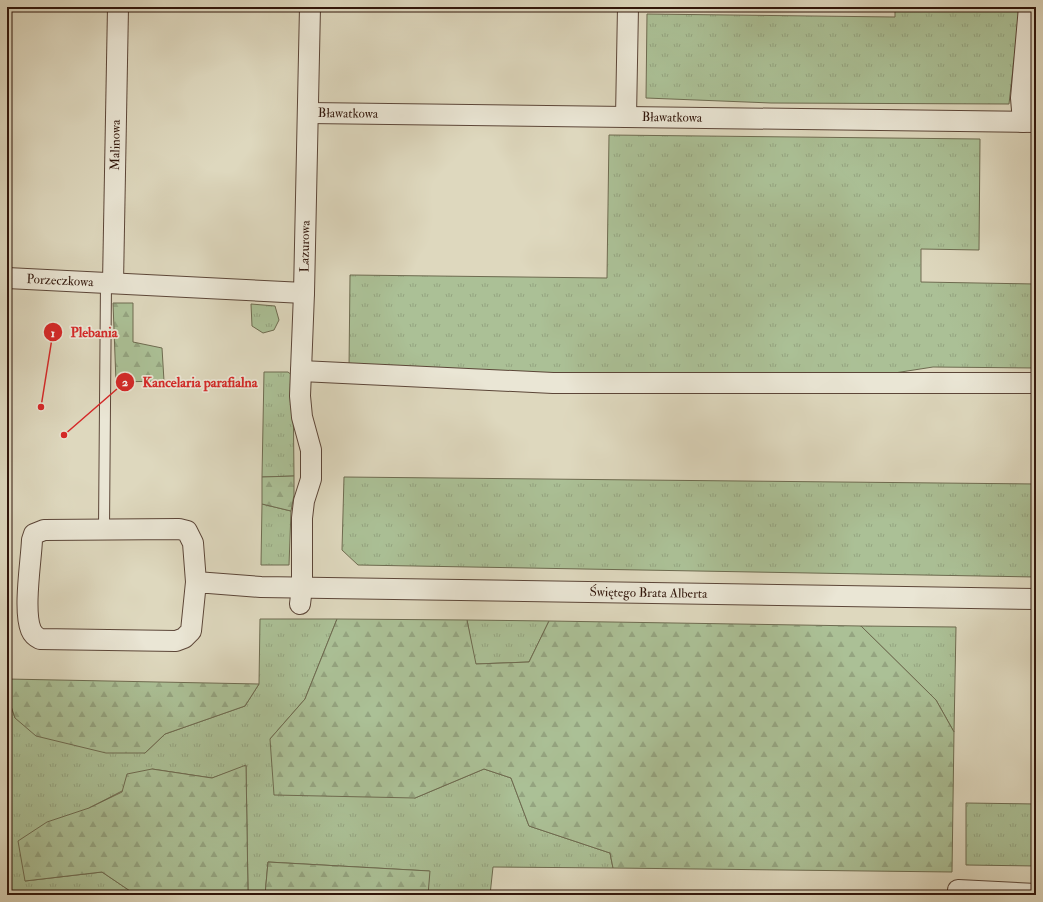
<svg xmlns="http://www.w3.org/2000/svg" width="1043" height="902" font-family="'IM FELL Double Pica',serif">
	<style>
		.grass { fill: url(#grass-tufts); stroke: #6e6b50 }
		.forest { fill: url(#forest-firs); stroke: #6e6b50 }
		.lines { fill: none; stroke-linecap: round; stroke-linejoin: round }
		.lane-casing { stroke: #5c4638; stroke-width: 12 }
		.street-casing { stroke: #5c4638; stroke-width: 22 }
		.lane { stroke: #eae6d5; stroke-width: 10 }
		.street { stroke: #eae6d5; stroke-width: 20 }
		.labels { text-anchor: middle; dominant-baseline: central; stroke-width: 3.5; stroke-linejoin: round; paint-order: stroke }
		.street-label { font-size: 13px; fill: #31160b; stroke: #eae6d5 }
		.leader { fill: none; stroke: #d62828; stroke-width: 1.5 }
		.callout-dot { fill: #d62828; stroke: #eae6d5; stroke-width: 1.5 }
		.mark-label { font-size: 12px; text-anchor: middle; font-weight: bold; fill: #fff }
		.callout-label { font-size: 14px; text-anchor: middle; font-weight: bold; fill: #d62828; stroke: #eae6d5; stroke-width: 3.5; stroke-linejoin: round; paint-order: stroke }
	</style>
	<defs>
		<pattern id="grass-tufts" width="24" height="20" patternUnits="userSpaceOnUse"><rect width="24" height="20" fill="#abc096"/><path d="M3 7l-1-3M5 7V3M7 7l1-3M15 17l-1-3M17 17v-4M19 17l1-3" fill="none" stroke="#94a480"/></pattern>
		<pattern id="forest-firs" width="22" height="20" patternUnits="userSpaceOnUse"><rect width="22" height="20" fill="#abc096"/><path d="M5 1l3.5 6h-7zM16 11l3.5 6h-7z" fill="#94a480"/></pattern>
	</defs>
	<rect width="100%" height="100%" fill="#ded8be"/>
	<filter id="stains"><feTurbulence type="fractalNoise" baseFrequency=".005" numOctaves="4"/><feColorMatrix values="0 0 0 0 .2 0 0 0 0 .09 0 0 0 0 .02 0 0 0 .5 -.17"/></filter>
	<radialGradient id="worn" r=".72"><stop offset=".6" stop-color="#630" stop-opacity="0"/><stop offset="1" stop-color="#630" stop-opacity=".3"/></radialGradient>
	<g class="grass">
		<polygon points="895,7 1020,7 1009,104 771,103 646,98 647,14 895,17"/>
		<polygon points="609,135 980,139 979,250 921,249 921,282 1035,284 1035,368 933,367 888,374 570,377 349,369 350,275 607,278"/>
		<polygon points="251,304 275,306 279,320 274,330 263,333 252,326"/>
		<polygon points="264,372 288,372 293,376 294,476 262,477"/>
		<polygon points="344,477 1036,484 1036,577 358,565 342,550"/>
		<polygon points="262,504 291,511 289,565 261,565"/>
		<polygon points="260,619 337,619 305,699 270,739 415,798 484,769 511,778 529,826 610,853 613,868 493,867 490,895 428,895 429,871 268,862 265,895 194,895 248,891 246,766 212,778 152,769 122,791 89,808 25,881 102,872 136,895 7,895 7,694 15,718 145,753 165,734 245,706 259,684"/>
		<polygon points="467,620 549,621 529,662 475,664"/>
		<polygon points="861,626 956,627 954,732 936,700"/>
		<polygon points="966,803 1036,804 1036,866 966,865"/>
	</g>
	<g class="forest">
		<polygon points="113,303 133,303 133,342 162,348 164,381 116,382"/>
		<polygon points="294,476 294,495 291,511 262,504 262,477"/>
		<polygon points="337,619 467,620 476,664 529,662 549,621 861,626 936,700 954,732 952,872 613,868 610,853 529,826 511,778 484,769 415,798 274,795 270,739 305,699"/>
		<polygon points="7,679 259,684 245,706 165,734 145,753 106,753 36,736 15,718 7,694"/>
		<polygon points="246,765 248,891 194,895 136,895 102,872 25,881 18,841 47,822 89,808 122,792 127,774 152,769 212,778"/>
		<polygon points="268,862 430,871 428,895 265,895"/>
	</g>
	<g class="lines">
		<defs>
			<polyline id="lane" points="104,528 106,282"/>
			<g id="street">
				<path id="s1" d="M309,113L1036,122"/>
				<polyline points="626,117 628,7"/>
				<polyline points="1023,122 1021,98 1029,7"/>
				<path id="s2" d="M7,278L304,293L310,7"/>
				<path id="s3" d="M113,283L118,7"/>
				<polyline points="301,371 553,383 1036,383"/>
				<path id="s4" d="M196,582L193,543L187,531L179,529L44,530L34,534L32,540C31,562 23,611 31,630C33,635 36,637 40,639L176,641L184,638L191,631L196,582L261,587L1036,599"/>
				<polyline points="300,604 302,587 302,518 304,501 311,479 311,450 302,417 300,396 304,293"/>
				<polyline points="958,890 1036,894"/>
			</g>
		</defs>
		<use href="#lane" class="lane-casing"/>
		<use href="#street" class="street-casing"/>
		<use href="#lane" class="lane"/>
		<use href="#street" class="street"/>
	</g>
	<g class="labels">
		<g class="street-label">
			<text stroke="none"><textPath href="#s1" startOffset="39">Bławatkowa</textPath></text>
			<text stroke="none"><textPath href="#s1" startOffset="363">Bławatkowa</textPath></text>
			<text stroke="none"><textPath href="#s3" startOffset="138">Malinowa</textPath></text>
			<text stroke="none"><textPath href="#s2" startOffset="344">Lazurowa</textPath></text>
			<text stroke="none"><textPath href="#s2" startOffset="53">Porzeczkowa</textPath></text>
			<text stroke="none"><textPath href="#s4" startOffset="973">Świętego Brata Alberta</textPath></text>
		</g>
	</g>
	<path class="leader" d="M41 407L53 332M64 435L125 382"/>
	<g class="callout-dot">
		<circle cx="41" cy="407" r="4"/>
		<circle cx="64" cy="435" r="4"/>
		<circle cx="53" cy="332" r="10"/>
		<circle cx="125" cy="382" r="10"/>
	</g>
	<g class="mark-label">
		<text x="53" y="337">1</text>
		<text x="125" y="386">2</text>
	</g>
	<g class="callout-label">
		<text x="94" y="337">Plebania</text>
		<text x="200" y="387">Kancelaria parafialna</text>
	</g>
	<rect width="1043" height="902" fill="none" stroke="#ded8be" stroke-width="24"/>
	<rect x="8" y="8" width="1027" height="886" fill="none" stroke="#31160b" stroke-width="2"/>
	<rect x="12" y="12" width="1019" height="878" fill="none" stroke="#31160b"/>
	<rect width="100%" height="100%" filter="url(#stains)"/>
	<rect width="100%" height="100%" fill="url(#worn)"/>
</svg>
